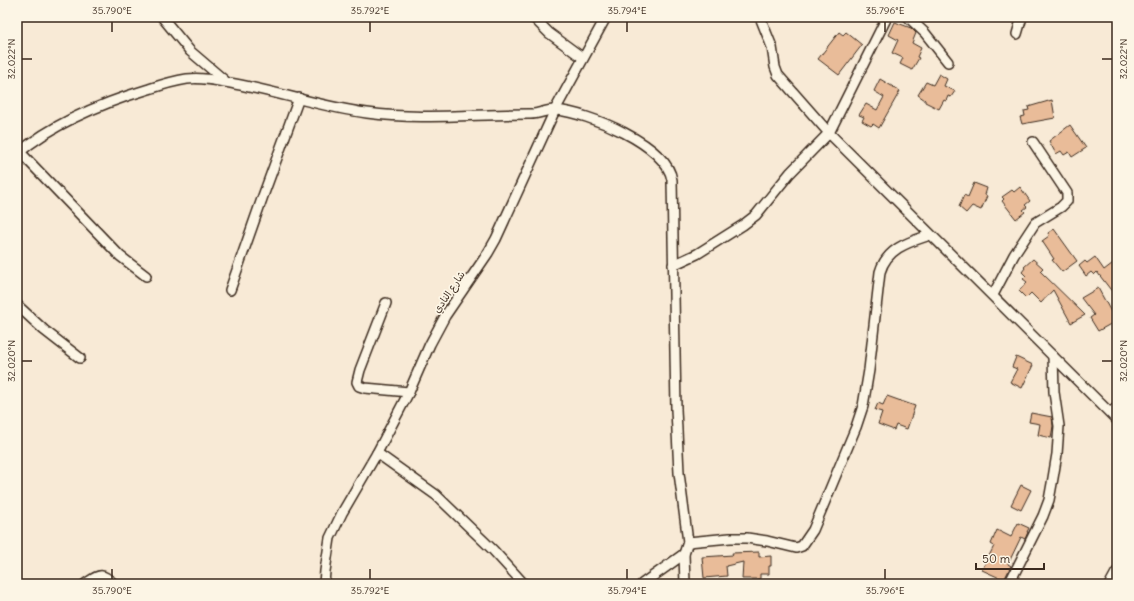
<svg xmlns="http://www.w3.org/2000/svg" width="1134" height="601" font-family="Delius,'Playpen Sans Arabic',sans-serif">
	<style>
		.building { fill: #e9bc99; stroke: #3b2a1e }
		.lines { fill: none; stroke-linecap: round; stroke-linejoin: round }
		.service-casing { stroke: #3b2a1e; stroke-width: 8 }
		.minor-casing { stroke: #3b2a1e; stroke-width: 12 }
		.tertiary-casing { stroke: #3b2a1e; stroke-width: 14 }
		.service { stroke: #fcf5e5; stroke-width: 4.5 }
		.minor { stroke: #fcf5e5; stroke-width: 9 }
		.tertiary { stroke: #fcf5e5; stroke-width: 11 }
		.ticks { fill: none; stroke: #3b2a1e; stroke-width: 1.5 }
		.labels { text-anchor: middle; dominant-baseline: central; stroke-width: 3.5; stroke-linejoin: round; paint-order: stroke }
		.street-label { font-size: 10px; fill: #3b2a1e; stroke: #fcf5e5 }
		.neatline { fill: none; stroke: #3b2a1e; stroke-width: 1.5 }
		.ticks-label { font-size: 10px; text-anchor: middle; fill: #3b2a1e }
	</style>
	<rect width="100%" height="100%" fill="#f8ead6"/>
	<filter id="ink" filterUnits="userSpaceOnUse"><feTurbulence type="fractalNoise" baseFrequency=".025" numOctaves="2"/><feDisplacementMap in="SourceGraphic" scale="8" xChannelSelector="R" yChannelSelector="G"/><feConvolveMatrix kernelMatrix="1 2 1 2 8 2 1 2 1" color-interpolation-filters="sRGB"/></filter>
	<g filter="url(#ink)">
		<g class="building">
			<polygon points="895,22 911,28 916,33 912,43 921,48 917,57 919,58 912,70 900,64 903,58 892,53 898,40 889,35"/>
			<polygon points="839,32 843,35 846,32 862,45 839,75 818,59"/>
			<polygon points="939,74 947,79 944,86 955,91 951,97 948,96 946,101 944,100 939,109 925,102 925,100 918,95 926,82 933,85"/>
			<polygon points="880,79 900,91 879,128 873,124 871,126 862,121 864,117 859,115 866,104 877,110 884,97 874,91"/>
			<polygon points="1052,100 1055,118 1022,124 1020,117 1025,116 1024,111 1029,110 1028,107"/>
			<polygon points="1070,125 1086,148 1072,157 1069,152 1064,155 1061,151 1056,154 1049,141"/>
			<polygon points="974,183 987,188 985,195 987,196 981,210 972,206 966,213 959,207 964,195 968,197"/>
			<polygon points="1020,187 1030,201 1025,205 1027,207 1023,210 1025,212 1016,219 1002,201 1004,199 1002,197 1012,190 1014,192"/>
			<polygon points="1054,229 1077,261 1062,272 1052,260 1054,259 1042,241 1049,236 1048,233"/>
			<polygon points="1095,257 1104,270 1117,260 1117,298 1097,272 1094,275 1091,272 1086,276 1079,266 1085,261 1087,263"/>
			<polygon points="1033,259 1043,268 1040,271 1085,315 1071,323 1053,290 1041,303 1031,293 1026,298 1019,291 1027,282 1023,279 1026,276 1022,272 1025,268 1024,267"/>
			<polygon points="1098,288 1116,321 1098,331 1090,318 1094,315 1081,298"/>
			<polygon points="1016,357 1033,365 1022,388 1010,382 1017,369 1012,367"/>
			<polygon points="887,396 915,406 907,429 896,425 894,430 878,424 882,412 875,410 878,403 883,405"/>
			<polygon points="1031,413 1052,417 1053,426 1051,438 1038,435 1040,424 1029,422"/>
			<polygon points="1021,485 1031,490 1021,510 1011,505"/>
			<polygon points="1018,523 1029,528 1027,532 1028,532 1025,539 1021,537 1008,564 1011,566 1004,580 982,570 994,546 991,544 997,530 1011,537"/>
			<polygon points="759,552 759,557 771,556 771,566 769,566 769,574 760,574 760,579 742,579 743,562 726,566 727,576 704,578 702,557 733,555 732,553"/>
		</g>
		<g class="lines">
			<defs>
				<polyline id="service" points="1109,411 1117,404"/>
				<g id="minor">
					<polyline points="162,17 190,51 224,80"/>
					<polyline points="533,17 549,33 583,58"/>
					<polyline points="887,17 829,133 1117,420"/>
					<polyline points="908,17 925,33 948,62"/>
					<polyline points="1017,34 1022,17"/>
					<polyline points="20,152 120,256 146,276"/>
					<path d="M17,154C55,122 102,103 149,89C161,85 174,81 187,79C203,77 219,81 235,84C279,92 322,107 367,113C421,120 474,114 529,114C538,115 547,109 556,110C588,113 667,144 672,180L676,409L679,473L688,542L684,554L685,584"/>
					<polyline points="673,265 697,254 743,225 756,215 790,173 829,133 778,75 775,67 772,47 760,17"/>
					<polyline points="230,290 263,196 299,98"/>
					<polyline points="993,295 1014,255 1035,223 1061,207 1067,201 1067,193 1033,142"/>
					<polyline points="386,303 360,370 357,382 359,386 365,388 409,392"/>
					<polyline points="17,305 44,330 80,358"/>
					<polyline points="377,453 436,495 493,550 524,584"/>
					<path d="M688,542L730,538H747L767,541L796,548L802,546L813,530L856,427L863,406L869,370L880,272C887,248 909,242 930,235"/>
					<path d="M85,584C99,575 101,571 114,584"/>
					<polyline points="324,584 325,571 330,538 342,513 377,453 409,392 430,344 445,316 488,253 496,239 555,110 606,17"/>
					<polyline points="642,584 684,554"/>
					<polyline points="1009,584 1043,516 1049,500 1053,478 1057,454 1059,426 1054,392 1053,356"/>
				</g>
				<polyline id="tertiary" points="1111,584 1117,573"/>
			</defs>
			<use href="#service" class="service-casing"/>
			<use href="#minor" class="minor-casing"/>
			<use href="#tertiary" class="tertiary-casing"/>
			<use href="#service" class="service"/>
			<use href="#minor" class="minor"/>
			<use href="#tertiary" class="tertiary"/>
		</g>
	</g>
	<path class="ticks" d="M112,22V32M370,22V32M627,22V32M885,22V32M22,59H32M1102,59H1112M22,361H32M1102,361H1112M112,569V579M370,569V579M627,569V579M885,569V579"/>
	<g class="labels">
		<g class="street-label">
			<text transform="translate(449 292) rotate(-56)">شارع النادي</text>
		</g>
	</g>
	<rect width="1134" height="601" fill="none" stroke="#fcf5e5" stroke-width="44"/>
	<path d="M976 563v6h68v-6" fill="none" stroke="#3b2a1e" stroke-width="2"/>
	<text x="982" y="563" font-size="12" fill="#3b2a1e" stroke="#fcf5e5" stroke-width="3" paint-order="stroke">50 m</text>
	<rect x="22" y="22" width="1090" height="557" class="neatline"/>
	<g class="ticks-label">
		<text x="112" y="14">35.790°E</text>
		<text x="370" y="14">35.792°E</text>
		<text x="627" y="14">35.794°E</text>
		<text x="885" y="14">35.796°E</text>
		<text transform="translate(11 59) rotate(-90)" y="4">32.022°N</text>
		<text transform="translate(1123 59) rotate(-90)" y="4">32.022°N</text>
		<text transform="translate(11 361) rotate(-90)" y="4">32.020°N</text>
		<text transform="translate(1123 361) rotate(-90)" y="4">32.020°N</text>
		<text x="112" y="594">35.790°E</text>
		<text x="370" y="594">35.792°E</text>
		<text x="627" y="594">35.794°E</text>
		<text x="885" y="594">35.796°E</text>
	</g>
</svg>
